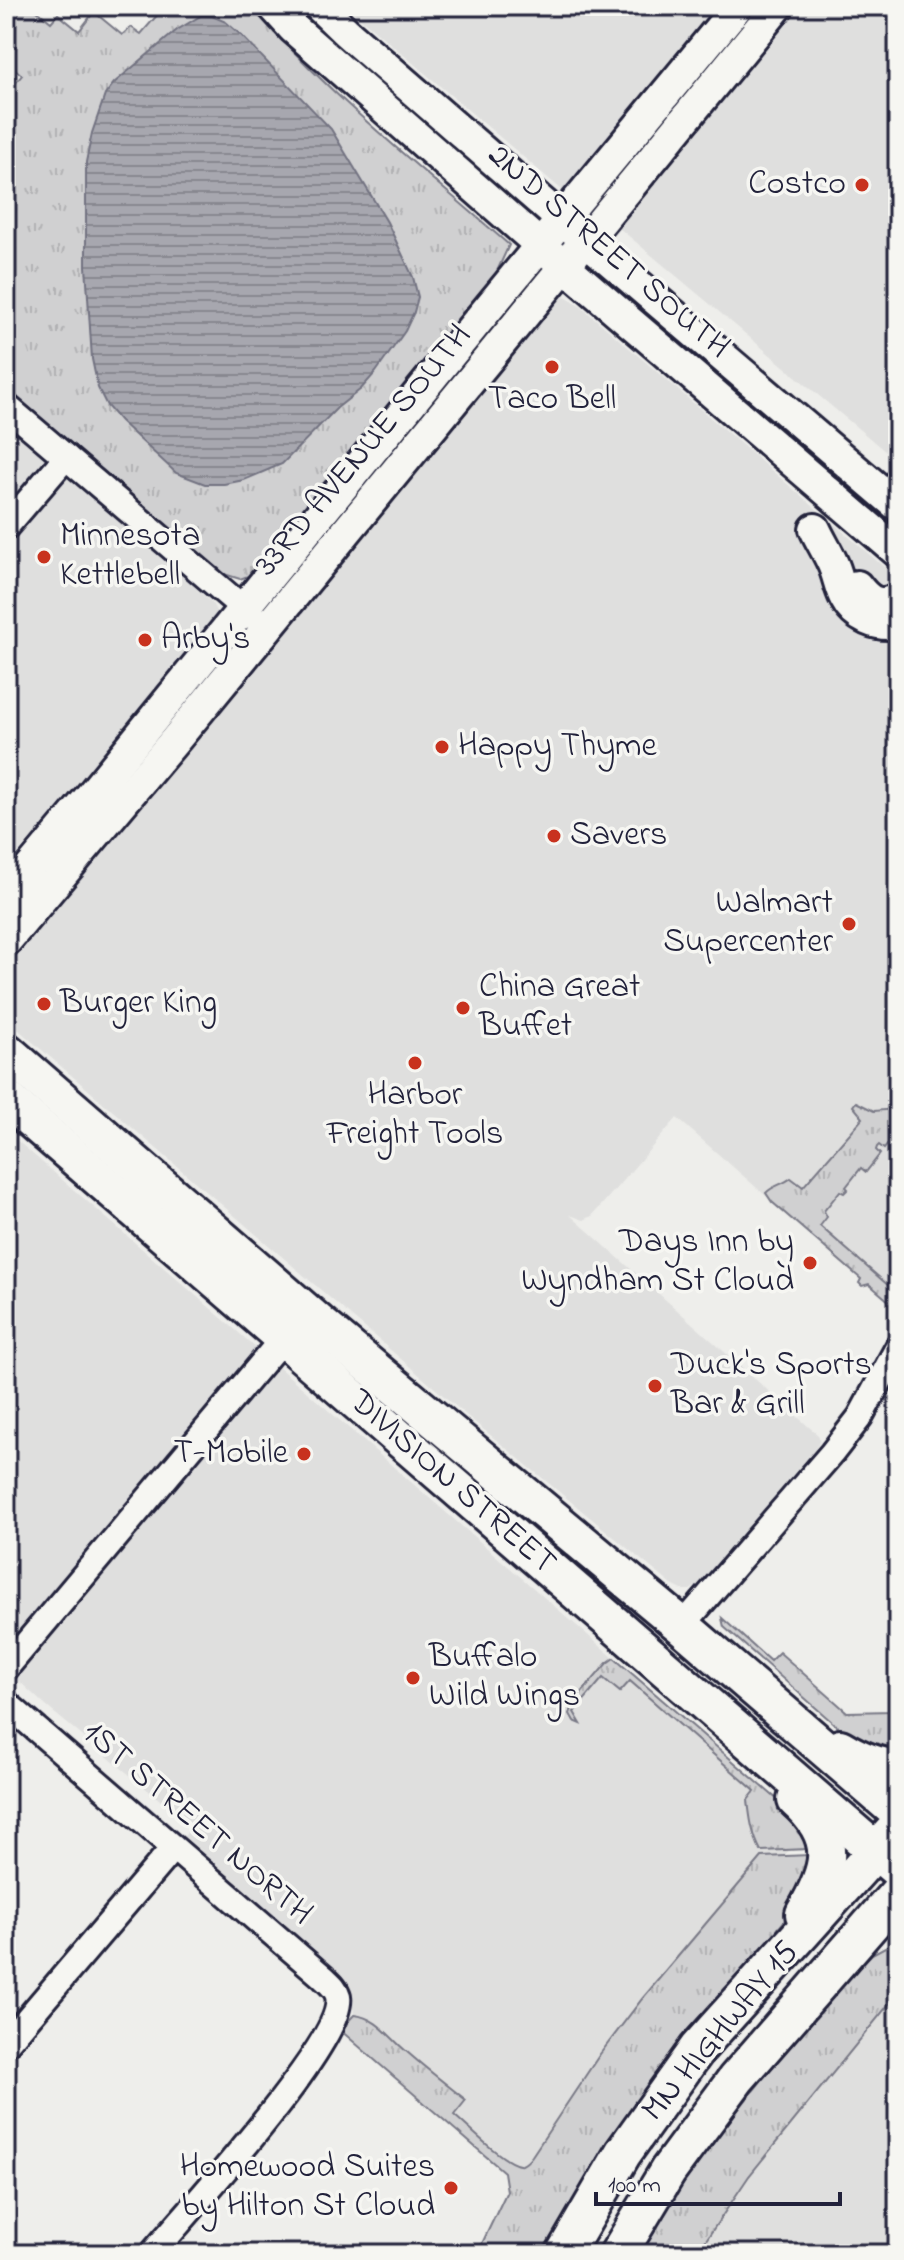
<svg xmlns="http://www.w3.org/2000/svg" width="904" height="2260" font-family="'Indie Flower',sans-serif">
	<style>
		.built { fill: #dfdfde }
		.grass { fill: url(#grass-tufts); stroke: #797986; stroke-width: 2 }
		.water { fill: url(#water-rules); stroke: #727281; stroke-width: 2 }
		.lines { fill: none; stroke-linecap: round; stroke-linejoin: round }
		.minor-casing { stroke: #22223b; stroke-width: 30 }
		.major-casing { stroke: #22223b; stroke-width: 36 }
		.highway-casing { stroke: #22223b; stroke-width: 42 }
		.minor { stroke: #f6f6f2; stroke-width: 24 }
		.major { stroke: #f6f6f2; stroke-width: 30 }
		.highway { stroke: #f6f6f2; stroke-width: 36 }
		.poi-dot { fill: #c8321e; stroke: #f6f6f2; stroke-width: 3 }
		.labels { text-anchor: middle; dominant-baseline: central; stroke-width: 7; stroke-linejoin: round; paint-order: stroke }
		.poi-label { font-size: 34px; fill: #22223b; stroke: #f6f6f2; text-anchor: start }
		.street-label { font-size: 34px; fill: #22223b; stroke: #f6f6f2 }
	</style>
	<defs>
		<pattern id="grass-tufts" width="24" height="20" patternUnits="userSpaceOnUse" patternTransform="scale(2)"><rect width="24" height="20" fill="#d0d0d1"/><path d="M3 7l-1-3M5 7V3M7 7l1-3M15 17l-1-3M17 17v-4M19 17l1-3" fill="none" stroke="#b2b2b4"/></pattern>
		<pattern id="water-rules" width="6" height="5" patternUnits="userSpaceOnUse" patternTransform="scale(2)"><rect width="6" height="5" fill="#a7a7af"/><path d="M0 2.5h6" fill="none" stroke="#888890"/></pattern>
	</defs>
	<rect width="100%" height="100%" fill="#eeeeeb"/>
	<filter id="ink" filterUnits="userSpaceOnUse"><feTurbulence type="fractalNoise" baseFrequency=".0125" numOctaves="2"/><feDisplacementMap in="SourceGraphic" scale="16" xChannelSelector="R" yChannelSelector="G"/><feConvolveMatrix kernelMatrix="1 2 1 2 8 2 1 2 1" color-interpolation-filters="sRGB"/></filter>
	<g filter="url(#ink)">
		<g class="built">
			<polygon points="346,6 724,6 568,195"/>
			<polygon points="802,6 898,6 898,462 618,227"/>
			<polygon points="558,295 567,297 578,304 898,579 898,1308 869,1284 862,1286 859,1283 861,1279 677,1118 592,1216 584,1220 570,1215 818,1435 820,1441 815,1449 698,1585 690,1590 682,1590 672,1585 466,1415 6,1019 6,962 380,515"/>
			<polygon points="6,426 190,583 212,603 218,615 216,619 70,798 6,865"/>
			<polygon points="6,1131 779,1801 803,1832 533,2183 489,2144 474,2135 454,2115 465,2100 408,2054 379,2026 370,2020 354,2015 350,1987 343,1975 184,1836 190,1829 160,1800 46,1706 6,1669"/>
			<polygon points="898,1993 898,2254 697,2254 749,2176"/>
		</g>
		<g class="grass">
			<path d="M6,6H31L51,22L58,14L79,31L94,12L122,35L131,27L141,34L165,6H252C328,95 421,168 509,245L493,280L248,576L240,579L224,574L6,388V95L22,75L6,61Z"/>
			<path d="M856,1102L874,1111L894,1109V1111H898V1137L895,1135L884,1149L879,1145L877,1147L876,1150L880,1154L866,1172L861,1168L846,1187L848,1189L844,1193L840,1191L824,1211L827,1217L820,1226L897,1293L890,1302L869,1284L862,1286L859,1283L861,1279L772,1202L766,1193C772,1186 782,1185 791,1178L803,1187L863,1118L853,1106Z"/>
			<path d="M722,1618L770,1661L779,1652L847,1712L892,1711L898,1704V1752C877,1751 857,1740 840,1729L724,1627Z"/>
			<path d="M614,1658L779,1801L806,1840L808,1849L761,1851C752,1834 750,1819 748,1800L755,1791L630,1681L620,1692L603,1678L574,1712L581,1724L574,1721L570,1714L574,1702L607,1663Z"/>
			<path d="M809,1855L803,1898L730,1988L550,2254H477L507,2191L504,2172L340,2030L354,2015C377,2017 390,2038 406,2051C425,2068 446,2084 466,2100L454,2115C466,2125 508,2168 522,2165C527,2163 529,2160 532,2156L600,2054L642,1999L762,1857Z"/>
			<polygon points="898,1940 898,1993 749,2176 702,2246 741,2253 641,2254 679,2190 715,2138 779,2059 860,1966 872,1954"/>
		</g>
		<polygon class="water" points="202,15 212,16 226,22 242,36 331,129 387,222 413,277 418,297 414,312 405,331 376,372 361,389 337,408 282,464 244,480 224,484 205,484 176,473 120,421 107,406 98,388 92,359 86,266 86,162 92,133 105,95 114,83 177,30"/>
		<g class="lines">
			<defs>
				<g id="minor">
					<polyline points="6,406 256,619"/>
					<polyline points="6,527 66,457"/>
					<polyline points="682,1626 832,1453 860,1417 898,1347"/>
					<polyline points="6,1668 284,1337"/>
					<path d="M6,1703L323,1977C329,1983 336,1988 338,1996C347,2039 185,2215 152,2254"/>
					<polyline points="6,2044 173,1848"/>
				</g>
				<g id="major">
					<polyline points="273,6 293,28 540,245 898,552"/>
					<polyline points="319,6 346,32 561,219 898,506"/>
					<path d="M815,529C820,540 827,551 832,562C838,574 839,587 845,598C855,618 877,627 898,623"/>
					<path d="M857,586C868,601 880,609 898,598"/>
					<polyline points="6,897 88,799 477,322 738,6"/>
					<polyline points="6,941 176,739 778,6"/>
				</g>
				<g id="highway">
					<polyline points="6,1051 320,1324 682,1626 898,1812"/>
					<polyline points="6,1098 898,1870"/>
					<path d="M840,1748C858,1759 876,1767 898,1768"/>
					<path d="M796,1800C840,1839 830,1869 804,1914"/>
					<polyline points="564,2254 623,2153 698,2048 892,1833"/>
					<polyline points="618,2254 668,2171 736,2079 898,1893"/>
				</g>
			</defs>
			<use href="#minor" class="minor-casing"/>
			<use href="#major" class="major-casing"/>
			<use href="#highway" class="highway-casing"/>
			<use href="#minor" class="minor"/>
			<use href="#major" class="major"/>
			<use href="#highway" class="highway"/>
		</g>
	</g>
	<g class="poi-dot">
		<circle cx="862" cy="185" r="8"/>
		<circle cx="552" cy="367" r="8"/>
		<circle cx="44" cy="557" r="8"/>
		<circle cx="145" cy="640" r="8"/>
		<circle cx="442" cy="747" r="8"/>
		<circle cx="554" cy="836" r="8"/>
		<circle cx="849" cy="924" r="8"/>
		<circle cx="44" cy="1004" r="8"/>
		<circle cx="463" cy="1008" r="8"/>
		<circle cx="415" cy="1063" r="8"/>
		<circle cx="810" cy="1263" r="8"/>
		<circle cx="655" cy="1386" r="8"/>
		<circle cx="304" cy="1454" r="8"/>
		<circle cx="413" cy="1678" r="8"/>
		<circle cx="451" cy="2188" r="8"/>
	</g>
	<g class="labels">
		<g class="poi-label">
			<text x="846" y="185" text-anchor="end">Costco</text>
			<text x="552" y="400" text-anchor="middle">Taco Bell</text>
			<text x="60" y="537">Minnesota<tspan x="60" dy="39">Kettlebell</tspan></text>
			<text x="161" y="640">Arby's</text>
			<text x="458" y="747">Happy Thyme</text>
			<text x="570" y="836">Savers</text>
			<text x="833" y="904" text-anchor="end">Walmart<tspan x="833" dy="39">Supercenter</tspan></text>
			<text x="479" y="988">China Great<tspan x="479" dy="39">Buffet</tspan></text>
			<text x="60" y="1004">Burger King</text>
			<text x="415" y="1096" text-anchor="middle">Harbor<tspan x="415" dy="39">Freight Tools</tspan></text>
			<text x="794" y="1243" text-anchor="end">Days Inn by<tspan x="794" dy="39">Wyndham St Cloud</tspan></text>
			<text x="671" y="1366">Duck's Sports<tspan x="671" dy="39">Bar &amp; Grill</tspan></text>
			<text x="288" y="1454" text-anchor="end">T-Mobile</text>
			<text x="429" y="1658">Buffalo<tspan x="429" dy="39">Wild Wings</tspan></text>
			<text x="435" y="2168" text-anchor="end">Homewood Suites<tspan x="435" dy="39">by Hilton St Cloud</tspan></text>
		</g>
		<g class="street-label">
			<text transform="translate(608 252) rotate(41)">2ND STREET SOUTH</text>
			<text transform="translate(364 451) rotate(-50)">33RD AVENUE SOUTH</text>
			<text transform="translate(452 1483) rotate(41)">DIVISION STREET</text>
			<text transform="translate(197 1824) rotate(41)">1ST STREET NORTH</text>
			<text transform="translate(721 2032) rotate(-50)">MN HIGHWAY 15</text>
		</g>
	</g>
	<rect width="904" height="2260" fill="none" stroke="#f6f6f2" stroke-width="32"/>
	<rect x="16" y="16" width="872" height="2228" fill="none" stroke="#22223b" stroke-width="3" filter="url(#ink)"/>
	<path d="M596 2192v12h244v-12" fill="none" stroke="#22223b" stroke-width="4"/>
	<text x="608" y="2192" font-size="24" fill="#22223b" stroke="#f6f6f2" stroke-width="6" paint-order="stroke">100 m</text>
</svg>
